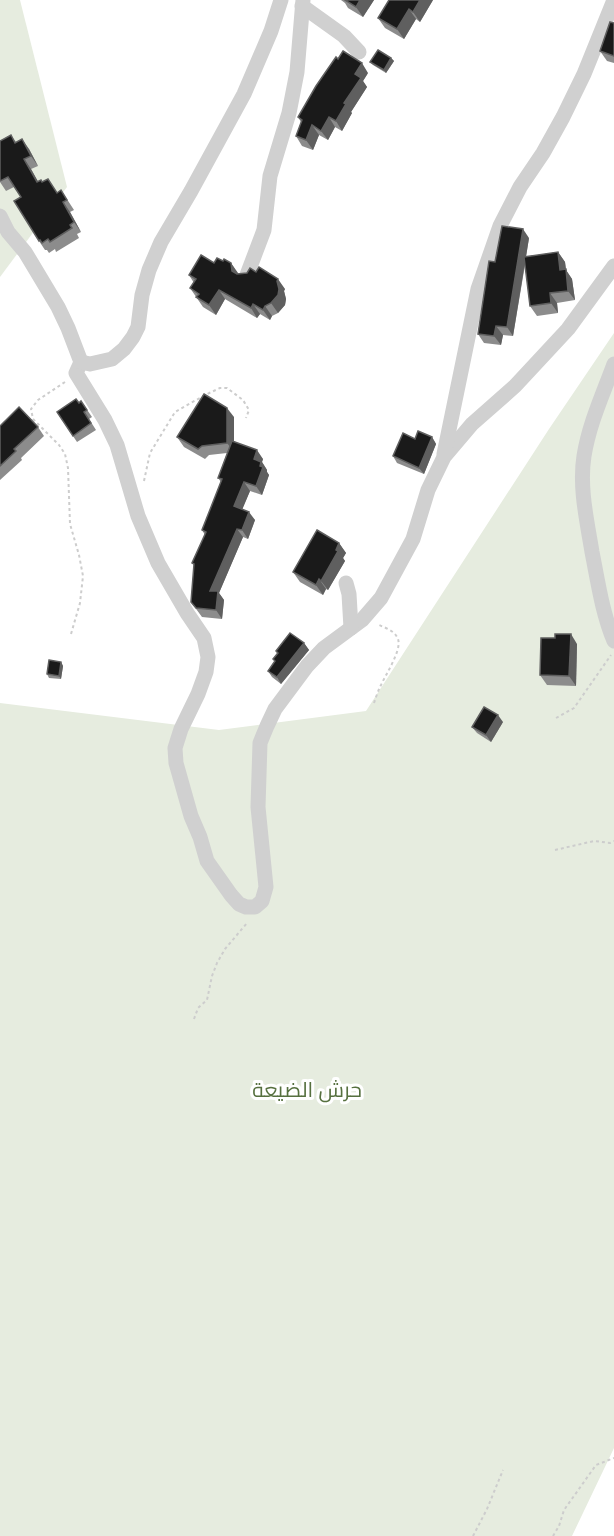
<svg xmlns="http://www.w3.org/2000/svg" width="614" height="1536" font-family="Raleway,Cairo,sans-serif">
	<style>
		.green { fill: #e6ecdf }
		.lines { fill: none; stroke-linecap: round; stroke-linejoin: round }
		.path { stroke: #cdcdcd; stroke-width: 2; stroke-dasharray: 3 3; stroke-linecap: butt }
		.minor { stroke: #d0d0d0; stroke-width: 15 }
		.wall { fill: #8c8c8c }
		.shaded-wall { fill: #5f5f5f }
		.building { fill: #1a1a1a; stroke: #5f5f5f; stroke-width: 1.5 }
		.labels { text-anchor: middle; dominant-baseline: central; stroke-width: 6; stroke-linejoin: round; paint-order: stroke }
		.park-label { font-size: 21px; fill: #56703f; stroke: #fff }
	</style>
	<rect width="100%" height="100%" fill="#fff"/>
	<g class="green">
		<polygon points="0,0 20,0 67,187 0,277"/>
		<polygon points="614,333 614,1448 572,1536 0,1536 0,703 219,730 366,711 549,429"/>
	</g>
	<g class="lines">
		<g class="path">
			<polyline points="65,382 38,400 31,409 33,419 59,445 65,454 68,468 70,524 79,555 83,576 80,603 71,634"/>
			<polyline points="144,481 150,453 175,412 205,395 220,388 227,388 243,400 249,410 246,418"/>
			<path d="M374,703C376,697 378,691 381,685C386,674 402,650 398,639C395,631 386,628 379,625"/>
			<polyline points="556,718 574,708 611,655"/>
			<polyline points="555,850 594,841 610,843 614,841"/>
			<polyline points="194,1019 198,1008 207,1000 212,976 217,963 225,949 247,923"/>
			<polyline points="473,1536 487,1509 503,1470"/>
			<polyline points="553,1536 559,1526 564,1510 596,1465 614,1458"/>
		</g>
		<g class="minor">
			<polyline points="302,6 344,36 359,52"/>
			<polyline points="0,216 8,232 25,252 58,307 68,328 81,362 76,373 105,420 117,445 138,516 158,563 187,613 204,638 208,657 206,672 198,694 181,729 175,748 176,763 191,816 200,837 207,861 231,895 239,904 246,907 255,907 262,901 266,887 258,807 260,743 267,726 275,709 307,666 324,648 362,620 381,598 413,539 428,490 444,457 472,424 515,386 568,329 614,266"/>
			<polyline points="247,275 264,230 270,176 289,113 297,72 303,0"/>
			<polyline points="81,362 90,364 112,359 124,349 133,337 138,327 142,295 149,270 161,242 191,191 244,94 271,31 281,0"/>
			<path d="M614,364C603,394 589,424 584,456C579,487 587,521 592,552C598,582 602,612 614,641"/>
			<polyline points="444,454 478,289 500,226 520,187 543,153 563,117 584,74 614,0"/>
			<polyline points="346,583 349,594 351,628"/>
		</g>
	</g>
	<g class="wall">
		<polygon points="341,0 374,0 363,17 348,8 345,3"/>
		<polygon points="433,0 420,22 416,19 404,39 385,28 378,18"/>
		<polygon points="614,23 614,63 607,61 600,51"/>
		<polygon points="391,58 394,61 386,73 373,65 370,62"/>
		<polygon points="368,73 363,81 367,87 351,112 352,113 342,131 335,127 328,140 319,135 313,150 302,146 296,136 301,122 298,117"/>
		<polygon points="11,135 16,142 29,149 38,166 31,169 38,182 42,182 57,193 61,190 74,210 70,212 81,232 77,234 79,238 56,252 55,249 49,253 47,250 45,250 39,241 21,197 14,187 6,191 0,182 0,141"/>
		<polygon points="529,238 526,257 558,252 565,262 566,270 572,279 575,300 557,303 558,313 537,316 530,306 525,265 513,336 503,335 501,345 484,343 478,334 495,262"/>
		<polygon points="223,261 231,263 238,274 285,289 284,291 286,299 285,305 278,313 272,316 270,320 260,314 257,318 225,299 216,315 203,307 190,288 194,283 189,275 214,263"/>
		<polygon points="81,401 92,417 89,419 96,430 77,442 57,412"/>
		<polygon points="234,417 234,441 263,459 262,462 267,470 267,472 269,475 262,495 250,491 242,509 255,520 248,539 243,537 219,593 224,600 222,619 202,617 191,602 194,565 192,563 205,535 202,530 221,482 218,478 227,453 209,455 205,459 184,447 177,437"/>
		<polygon points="0,426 38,427 44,436 21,458 22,460 0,480"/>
		<polygon points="432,437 436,444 424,474 397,463 393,456"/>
		<polygon points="339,543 346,553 343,558 345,561 328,590 326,589 323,595 300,582 293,572"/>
		<polygon points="304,643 309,650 281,684 272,677 268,671 275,661 273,659 277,653 276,651"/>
		<polygon points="577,644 576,686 547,685 540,675"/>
		<polygon points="61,662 63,666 61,679 49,678 47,674"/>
		<polygon points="503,722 491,742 477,733 472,727"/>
	</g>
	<g class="shaded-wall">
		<polygon points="360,0 374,0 363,17 356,7"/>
		<polygon points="420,0 433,0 420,22 413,12"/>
		<polygon points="409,9 416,19 404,39 397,29"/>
		<polygon points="391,58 394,61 386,73 384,70"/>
		<polygon points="362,63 368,73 363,81 367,87 351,112 352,113 342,131 336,121 344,103 355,74"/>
		<polygon points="329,117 335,127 328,140 321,131"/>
		<polygon points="312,125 319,135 313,150 306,140"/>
		<polygon points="22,139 29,149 38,166 31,156"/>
		<polygon points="24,159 31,169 44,192 37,182"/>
		<polygon points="63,202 70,212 81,232 74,222"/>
		<polygon points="523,229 529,238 513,336 507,327"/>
		<polygon points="558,252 565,262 566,270 572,279 575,300 568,291 560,270"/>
		<polygon points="231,263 238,273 239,281 232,271"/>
		<polygon points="278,279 285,289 284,291 286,299 285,305 278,313 271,303"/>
		<polygon points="219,290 225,299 216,315 209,305"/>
		<polygon points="550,293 557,303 558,313 551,303"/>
		<polygon points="253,304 260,314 257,318 251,308"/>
		<polygon points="265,306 272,316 270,320 263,310"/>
		<polygon points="496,326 503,335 501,345 494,336"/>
		<polygon points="227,408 234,417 234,452 227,443"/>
		<polygon points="432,437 436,444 424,474 419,468"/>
		<polygon points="257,450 263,459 262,462 267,470 267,472 269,475 262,495 256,486 254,459"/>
		<polygon points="244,482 250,491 240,515 234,506"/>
		<polygon points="249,512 255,520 248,539 242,530"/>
		<polygon points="237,529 243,537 219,593 224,600 222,619 216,610 210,591"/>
		<polygon points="339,543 346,553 343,558 345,561 328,590 321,581"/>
		<polygon points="319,579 326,589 323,595 316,585"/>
		<polygon points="571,634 577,644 576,686 569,676"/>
		<polygon points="304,643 309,650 281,684 277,677"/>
		<polygon points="61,662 63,666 61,679 59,676"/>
		<polygon points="498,715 503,722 491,742 486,735"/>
	</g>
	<g class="building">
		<polygon points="345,0 360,0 356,7"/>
		<polygon points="389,0 420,0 413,12 409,9 397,29 378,18"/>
		<polygon points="610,22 614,23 614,56 600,51"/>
		<polygon points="378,50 391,58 384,70 370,62"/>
		<polygon points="343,51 362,63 355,74 361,78 344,103 346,104 336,121 329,117 321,131 312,125 306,140 296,136 302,120 298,117 316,86 336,57 338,59"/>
		<polygon points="11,135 15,143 22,139 31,156 24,159 37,182 41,180 42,182 48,179 57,193 61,190 67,200 63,202 74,222 70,225 72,228 50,242 48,239 42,243 40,240 39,241 14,201 21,197 8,177 0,181 0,141"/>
		<polygon points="502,226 523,229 507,327 496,326 494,336 478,334 489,261 495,262"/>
		<polygon points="558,252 560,270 566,269 568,291 550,293 551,303 530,306 524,257"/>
		<polygon points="201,255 214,263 217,258 223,261 224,259 231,263 232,271 237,274 247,273 250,268 256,272 259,267 278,279 277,281 279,289 278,295 271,303 265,306 263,310 253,304 251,308 219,290 209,305 196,297 199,294 190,288 196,279 189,275"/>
		<polygon points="204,394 227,408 227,443 202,446 198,449 177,437"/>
		<polygon points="76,399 79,403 81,401 87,410 84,412 91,423 73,436 57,412"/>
		<polygon points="19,407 38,427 14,449 16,451 0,466 0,426"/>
		<polygon points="418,431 432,437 419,468 393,456 403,433 415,439"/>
		<polygon points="232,441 257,450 254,459 261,462 260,466 263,467 256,486 244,482 234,506 249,512 242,530 237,529 210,591 218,591 216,610 196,608 191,602 194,564 192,563 206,532 202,530 222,479 218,478"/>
		<polygon points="317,530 339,543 336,550 338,551 321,581 319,579 316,585 293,572"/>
		<polygon points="290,633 304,643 277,677 268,671 275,661 273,659 278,653 276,651"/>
		<polygon points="555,634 571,634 569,676 540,675 541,638 555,638"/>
		<polygon points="49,660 61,662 59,676 47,674"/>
		<polygon points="484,707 498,715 486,735 472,727"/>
	</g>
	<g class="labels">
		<g class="park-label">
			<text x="307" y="1089">حرش الضيعة</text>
		</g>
	</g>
</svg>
